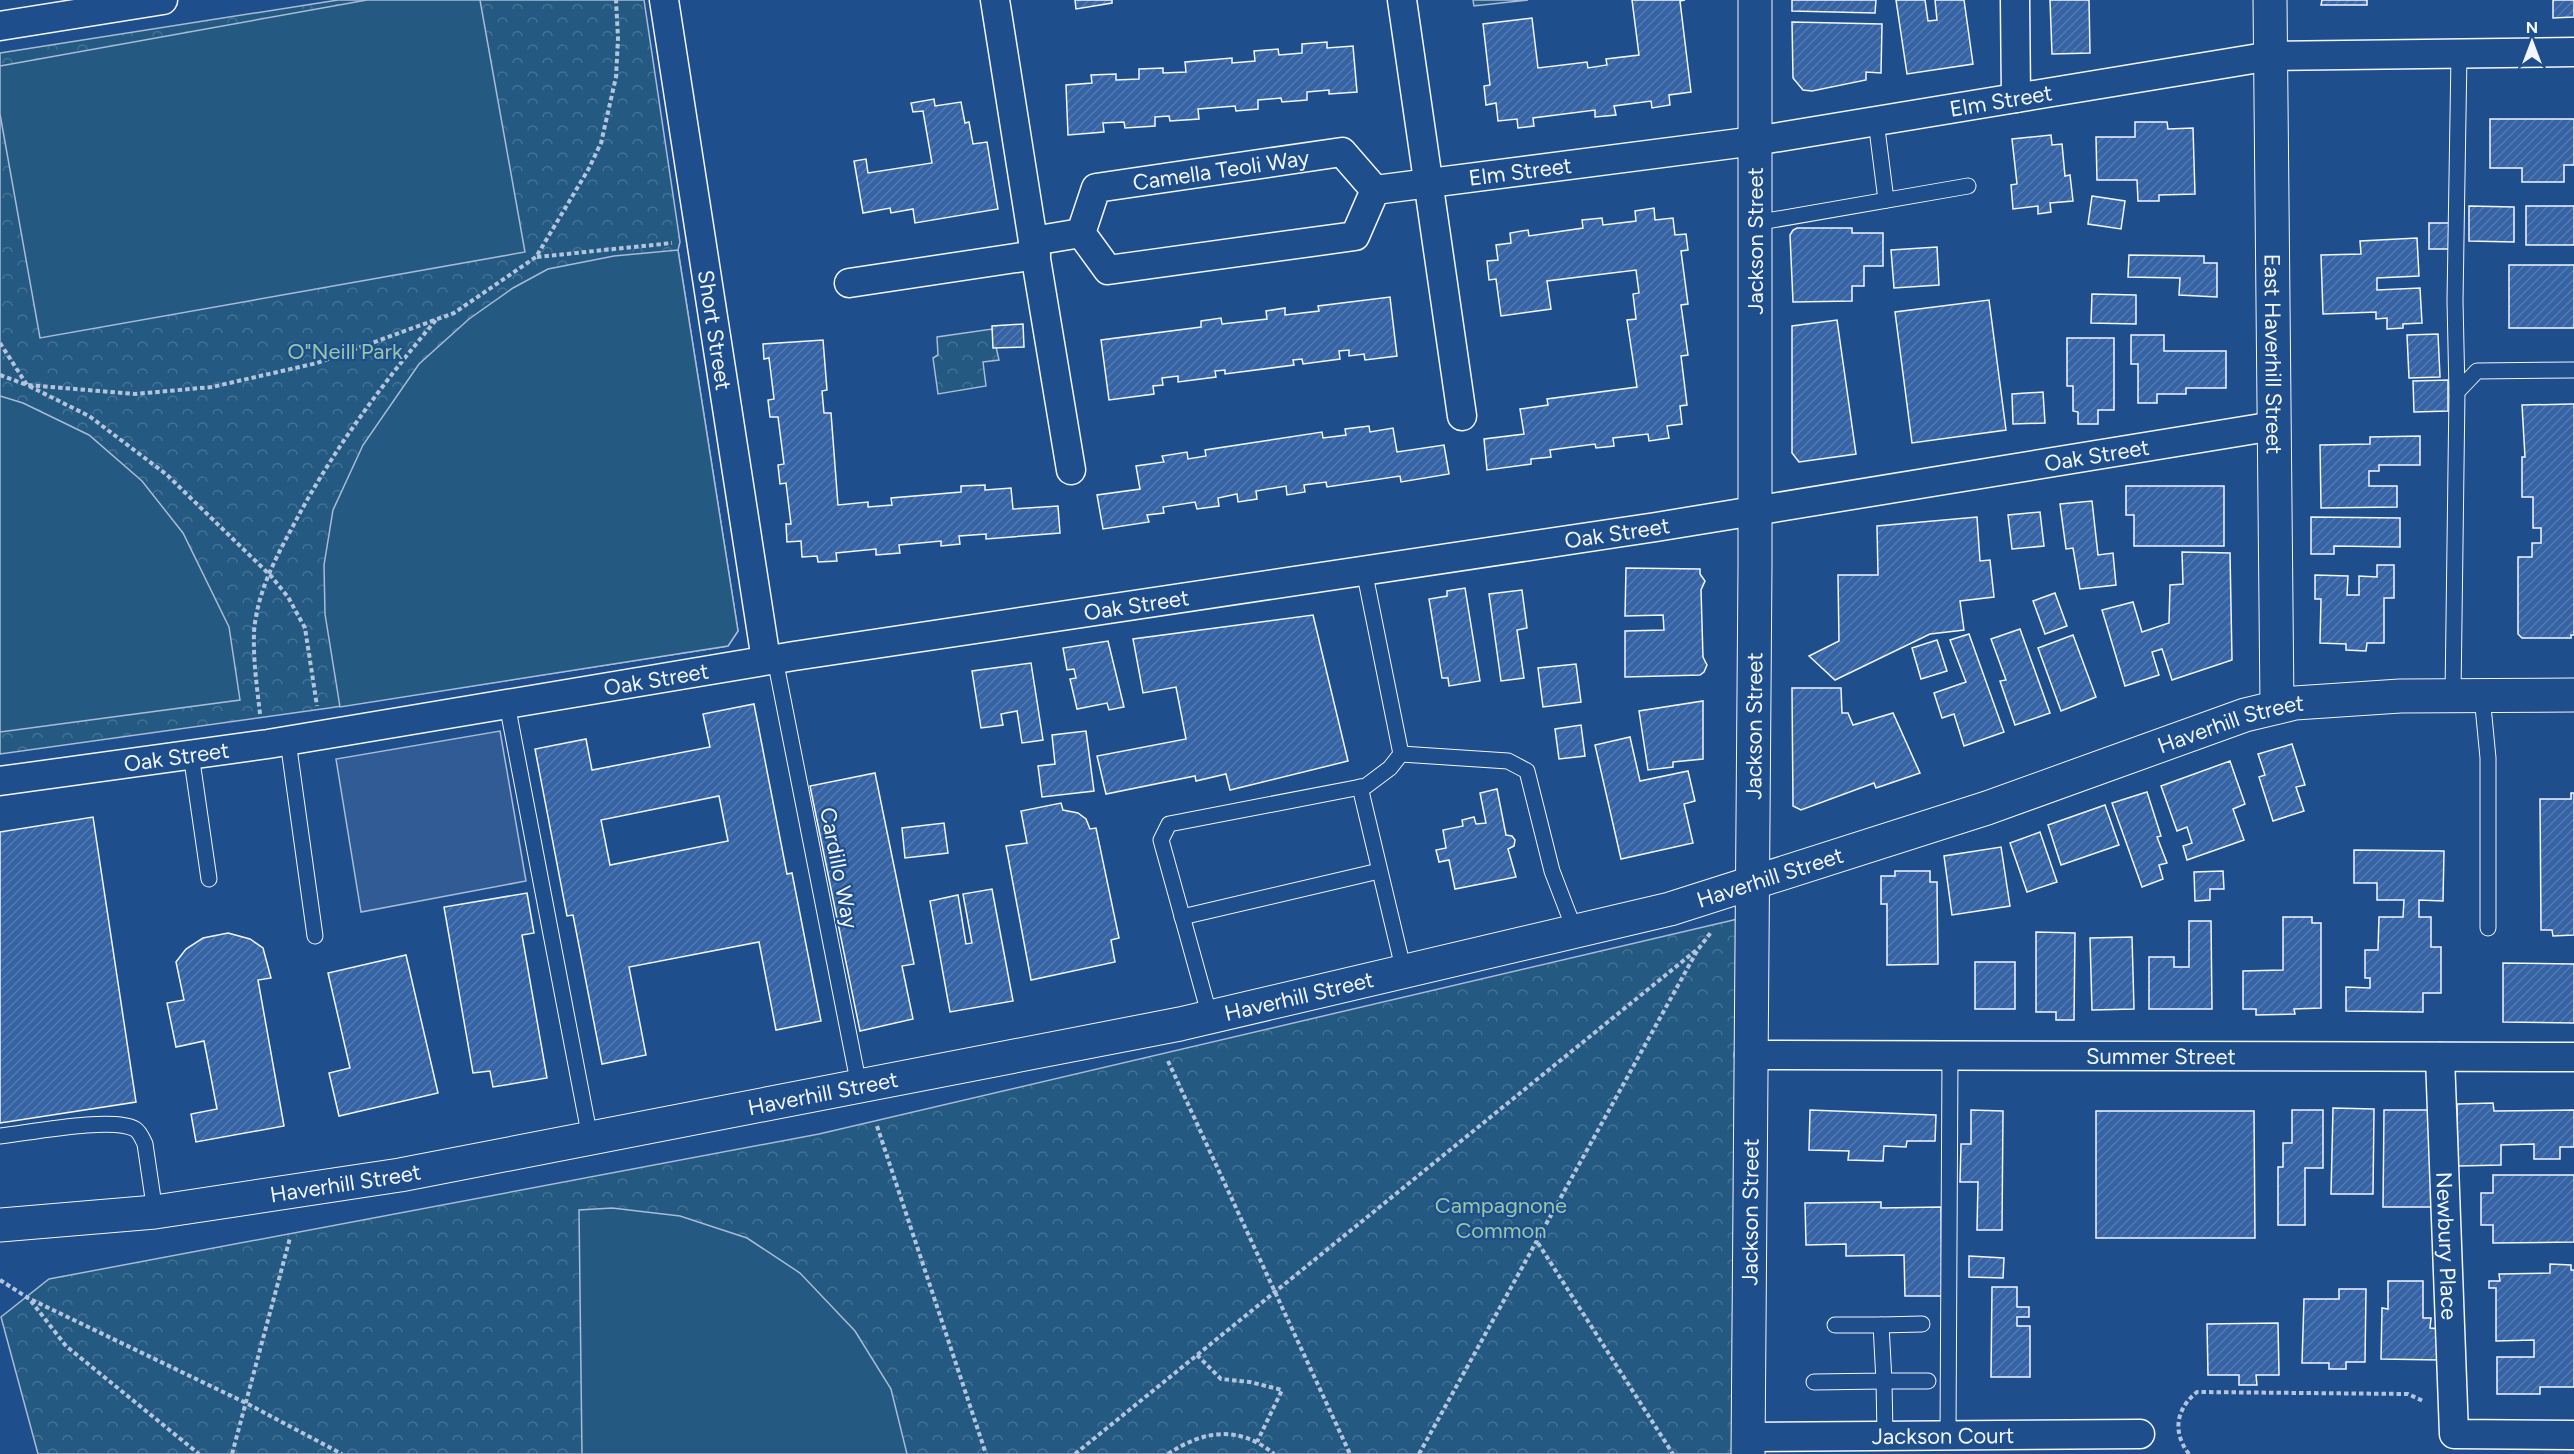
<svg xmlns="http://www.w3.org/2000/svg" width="2574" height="1454" font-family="Figtree,sans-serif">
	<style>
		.park { fill: url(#park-crowns); stroke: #a8bbd7; stroke-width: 1.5 }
		.garden { fill: #245a82; stroke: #a8bbd7; stroke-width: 1.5 }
		.parking { fill: #305b95; stroke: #a8bbd7; stroke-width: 1.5 }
		.building { fill: url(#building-hatch); stroke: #f2f6ff; stroke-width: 1.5; fill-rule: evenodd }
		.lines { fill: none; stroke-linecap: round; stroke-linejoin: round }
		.lane-casing { stroke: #f2f6ff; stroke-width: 17 }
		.street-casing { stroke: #f2f6ff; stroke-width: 31 }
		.secondary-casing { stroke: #f2f6ff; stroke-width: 35 }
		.path { stroke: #b3c4dc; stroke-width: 4; stroke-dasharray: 4.5 3; stroke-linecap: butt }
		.lane { stroke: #1f4e8c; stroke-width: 15 }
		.street { stroke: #1f4e8c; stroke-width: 28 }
		.secondary { stroke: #1f4e8c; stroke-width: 33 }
		.labels { text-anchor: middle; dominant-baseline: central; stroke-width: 4.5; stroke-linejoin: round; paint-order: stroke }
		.street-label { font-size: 22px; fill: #f2f6ff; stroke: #1f4e8c }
		.park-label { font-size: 22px; fill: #97c8a6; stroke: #1f4e8c }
	</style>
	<defs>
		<pattern id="park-crowns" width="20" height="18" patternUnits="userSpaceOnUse" patternTransform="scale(1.5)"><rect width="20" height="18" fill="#245a82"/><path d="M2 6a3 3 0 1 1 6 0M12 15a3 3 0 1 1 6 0" fill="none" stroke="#447295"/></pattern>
		<pattern id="building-hatch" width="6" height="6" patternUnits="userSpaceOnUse" patternTransform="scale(1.5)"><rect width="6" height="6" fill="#3563a3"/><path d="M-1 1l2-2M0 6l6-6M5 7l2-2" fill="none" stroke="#537ab1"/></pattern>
	</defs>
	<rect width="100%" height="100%" fill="#1f4e8c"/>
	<g class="park">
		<polygon points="338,0 644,0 680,242 678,250 738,631 728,646 329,708 0,754 0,53"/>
		<polygon points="1473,0 1528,0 1474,6"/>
		<polygon points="992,329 999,360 983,362 986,386 938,394 933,358 938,355 937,337"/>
		<polygon points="1742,918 1736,1454 38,1454 1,1317 49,1279 819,1134"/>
	</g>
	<g class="garden">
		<polygon points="367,0 480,0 525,252 40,338 0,114 0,66"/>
		<polygon points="678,250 738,631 728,646 340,707 325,614 324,565 333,510 363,445 419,364 469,319 513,288 548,269 614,256"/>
		<polygon points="0,396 23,403 89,435 142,481 183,533 229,627 240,700 0,732"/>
		<polygon points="612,1208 680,1216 747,1238 800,1273 855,1331 891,1389 907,1454 582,1454 579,1210"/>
	</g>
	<polygon class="parking" points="500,731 526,881 361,912 336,759"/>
	<g class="building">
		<polygon points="1075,0 1112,0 1112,3 1076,9"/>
		<polygon points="1632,0 1685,0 1680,1 1691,92 1669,95 1670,105 1652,108 1651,101 1614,106 1616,115 1595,117 1595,110 1533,118 1534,126 1518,128 1517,119 1498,121 1496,103 1486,105 1484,86 1490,85 1483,24 1532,18 1538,68 1587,62 1588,68 1607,65 1606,59 1639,55"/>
		<polygon points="1792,0 1876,0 1875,13 1792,11"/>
		<polygon points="1896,0 1925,0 1928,21 1937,20 1935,0 1964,0 1973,64 1907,74"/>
		<polygon points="2050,0 2089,0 2090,53 2052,54"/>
		<polygon points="2322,0 2367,0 2367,5 2321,5"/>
		<polygon points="2553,0 2574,0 2574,17 2553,18"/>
		<polygon points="1792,22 1882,24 1881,73 1866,72 1866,80 1812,91 1803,90 1793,78"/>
		<polygon points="1327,42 1327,48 1353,46 1357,92 1329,94 1329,90 1307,92 1307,100 1282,102 1281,98 1258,100 1258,109 1236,111 1235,106 1198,109 1199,119 1170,121 1169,116 1155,117 1155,126 1125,128 1124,122 1103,123 1104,132 1068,135 1066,85 1092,83 1091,75 1116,74 1116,80 1139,79 1139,69 1163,68 1163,73 1186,72 1185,62 1232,58 1232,63 1255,61 1254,51 1278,49 1279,55 1302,53 1302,44"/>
		<polygon points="934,99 935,106 961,102 965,123 969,122 973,144 987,142 998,209 915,223 913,209 891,213 890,208 863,213 854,161 866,159 868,173 932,163 923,111 913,112 911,103"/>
		<polygon points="2490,119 2574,119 2574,165 2564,165 2564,182 2522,182 2522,168 2490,168"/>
		<polygon points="2135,122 2167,122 2168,129 2193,128 2195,194 2159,195 2159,201 2138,201 2137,180 2097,180 2096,137 2135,137"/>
		<polygon points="2051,135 2052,145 2062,144 2065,176 2070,175 2073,201 2050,203 2051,212 2038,214 2038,206 2013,209 2011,185 2017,184 2012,139"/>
		<polygon points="2092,196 2125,201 2121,229 2088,224"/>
		<polygon points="2469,206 2514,207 2514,242 2469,241"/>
		<rect x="2526" y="206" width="48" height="39"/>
		<polygon points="1654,208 1655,220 1673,218 1675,235 1686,234 1688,250 1681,251 1688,304 1681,305 1688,355 1681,356 1687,405 1680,406 1682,424 1667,426 1669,438 1649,441 1648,434 1613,438 1614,446 1596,448 1595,444 1550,450 1551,457 1531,459 1531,464 1487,470 1484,439 1524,434 1520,409 1548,405 1547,399 1637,387 1627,320 1636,319 1633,294 1639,293 1636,270 1547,281 1551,309 1501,316 1496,279 1489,280 1487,261 1498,260 1496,245 1511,243 1510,233 1528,230 1529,236 1583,228 1582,220 1602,218 1603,225 1636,221 1635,211"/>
		<rect x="2429" y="223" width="26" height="26"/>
		<polygon points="1797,228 1852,228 1852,233 1883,233 1883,266 1864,266 1864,286 1852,286 1852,301 1793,302 1790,235 1793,230"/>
		<polygon points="2417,238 2419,276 2377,278 2377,290 2420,288 2422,323 2403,324 2403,328 2387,329 2387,318 2376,319 2376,312 2323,314 2321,255 2361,254 2360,241"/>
		<polygon points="1937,247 1939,285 1894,288 1891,250"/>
		<polygon points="2129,255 2204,256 2204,263 2217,263 2217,297 2179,295 2180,278 2128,277"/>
		<rect x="2509" y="265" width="65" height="63"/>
		<polygon points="2092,294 2136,295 2136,324 2091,323"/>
		<polygon points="1390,297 1397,356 1365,360 1364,354 1349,356 1349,350 1339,351 1340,359 1303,364 1302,359 1293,360 1294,365 1225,374 1225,370 1215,371 1216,377 1178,382 1178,376 1162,378 1163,385 1153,386 1154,394 1109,400 1101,340 1201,327 1201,321 1221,318 1222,324 1267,319 1266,311 1285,308 1285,315 1319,311 1318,306"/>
		<polygon points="1989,300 2006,430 1912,443 1895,312"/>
		<polygon points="1837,320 1856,454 1799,462 1792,453 1792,326"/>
		<polygon points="1023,324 1024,347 993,348 992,326"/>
		<polygon points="2438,334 2440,377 2409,378 2407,335"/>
		<polygon points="2131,335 2164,335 2164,351 2226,351 2226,388 2186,388 2186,394 2157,394 2157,403 2138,403 2138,364 2131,364"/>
		<polygon points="2067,338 2114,338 2114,410 2098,410 2098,424 2078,424 2078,412 2073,411 2073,386 2067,386"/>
		<polygon points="823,340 827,390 822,391 824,413 831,413 838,505 868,502 868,507 892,505 891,498 961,492 961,486 985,485 985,490 1011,488 1013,509 1058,506 1060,533 986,539 986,534 959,536 960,544 941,546 941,541 899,545 900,553 876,555 876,549 836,553 837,561 818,562 817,556 802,557 801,541 787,542 786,524 791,524 786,483 780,484 778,465 784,464 778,417 770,417 768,400 774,399 769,358 764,359 763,344"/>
		<polygon points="2448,380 2448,411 2414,412 2413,381"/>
		<polygon points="2043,392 2045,423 2013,424 2012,394"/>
		<polygon points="2572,404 2574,404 2574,635 2571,635 2571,638 2522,638 2518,634 2518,557 2532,557 2532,543 2541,543 2541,528 2533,528 2533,497 2522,497 2522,457 2525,457 2522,405"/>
		<polygon points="1369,426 1370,432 1393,428 1397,452 1444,445 1449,474 1401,482 1400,476 1327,487 1326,482 1304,485 1305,492 1287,495 1286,486 1256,491 1257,499 1238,502 1237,494 1218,498 1219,506 1197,509 1195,502 1163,507 1164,513 1147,515 1149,522 1103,529 1097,495 1140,489 1136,466 1164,462 1162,456 1187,452 1188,459 1206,456 1205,450 1322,432 1323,438 1346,435 1345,429"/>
		<polygon points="2420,436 2420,465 2379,465 2379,471 2369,471 2369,486 2397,486 2397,507 2321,508 2320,445 2370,444 2370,437"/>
		<polygon points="2126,486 2224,486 2224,546 2134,546 2134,515 2126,515"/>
		<polygon points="2092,501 2098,555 2113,553 2116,585 2080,589 2073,548 2066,549 2060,504"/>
		<polygon points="2040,512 2044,546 2012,549 2008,515"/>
		<polygon points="1977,517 1980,561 1990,560 1994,597 1960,601 1964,630 1930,634 1835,680 1809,656 1839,641 1838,575 1878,575 1877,526"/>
		<polygon points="2311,517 2400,518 2400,547 2334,546 2334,554 2311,554"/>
		<polygon points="2182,552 2230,553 2232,660 2172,680 2162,649 2152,652 2159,675 2125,686 2102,610 2133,602 2142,632 2169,623 2170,585 2183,584"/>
		<polygon points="2377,565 2394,565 2394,598 2384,598 2384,643 2367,643 2366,651 2346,650 2346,644 2320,643 2321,599 2315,599 2315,575 2348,576 2347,595 2359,595 2359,576 2377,577"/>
		<polygon points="1626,568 1700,569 1700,574 1705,581 1701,590 1703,657 1707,665 1704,672 1700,675 1625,677 1625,631 1664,630 1663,615 1625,616"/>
		<polygon points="1465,588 1480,681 1449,686 1448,678 1442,678 1429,599 1447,596 1447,591"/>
		<polygon points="1522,590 1527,628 1517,630 1524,678 1501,681 1489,594"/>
		<polygon points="2055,593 2067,626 2045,634 2033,601"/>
		<polygon points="1313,615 1348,761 1230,790 1226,774 1196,781 1195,776 1106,794 1097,756 1186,739 1176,687 1143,693 1133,639"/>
		<polygon points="2020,629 2050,713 2015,725 2000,681 2006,680 1991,639"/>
		<polygon points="1969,634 2004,732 1964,746 1954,714 1942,718 1934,693 1966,682 1950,640"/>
		<polygon points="2073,635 2096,697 2061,711 2038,648"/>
		<polygon points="1937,640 1947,671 1921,679 1912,648"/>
		<polygon points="1108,641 1124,707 1109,710 1107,703 1077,709 1070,679 1076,678 1074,669 1067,670 1063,648"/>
		<polygon points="1031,663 1043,740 1022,743 1017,711 1001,714 1003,725 981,728 972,671"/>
		<polygon points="1576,664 1581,702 1543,707 1538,668"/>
		<polygon points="1792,688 1841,688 1842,713 1848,713 1853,725 1893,713 1920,773 1876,788 1874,783 1801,810 1793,806"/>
		<polygon points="1703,701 1703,759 1673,762 1673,767 1648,770 1639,711"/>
		<path d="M754,704L787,874L792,873L821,1021L776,1030L759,942L629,967L646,1055L602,1064L573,915L567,916L535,749L586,739L592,770L710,747L703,714ZM719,796L728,841L610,865L601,820Z"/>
		<polygon points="1581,725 1585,756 1559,759 1555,729"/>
		<polygon points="1086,731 1094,791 1042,797 1038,766 1055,764 1052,735"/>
		<polygon points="1630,737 1640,781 1688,771 1695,801 1684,804 1693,843 1621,859 1595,745"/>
		<polygon points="2292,744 2305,785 2296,787 2304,811 2273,821 2259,777 2265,775 2258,754"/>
		<polygon points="2230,761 2245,804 2233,809 2244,840 2187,860 2183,846 2192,843 2187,827 2177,831 2161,786"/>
		<polygon points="875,773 914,964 902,966 913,1019 860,1031 810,786"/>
		<polygon points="1497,789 1506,835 1512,836 1515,840 1514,846 1508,849 1516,877 1455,889 1449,860 1439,862 1436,850 1446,848 1443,830 1463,826 1462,820 1474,817 1476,824 1486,823 1480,793"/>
		<polygon points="2147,792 2161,836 2157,837 2167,863 2159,865 2163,879 2142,887 2112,803"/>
		<polygon points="2571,793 2574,793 2574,935 2553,936 2552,930 2541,930 2540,799 2571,799"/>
		<polygon points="1061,803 1063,810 1078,813 1086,819 1090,829 1096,828 1119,938 1111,940 1115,962 1031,980 1006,846 1027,843 1021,811"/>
		<polygon points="2105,805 2119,845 2061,865 2048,825"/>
		<polygon points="93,817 136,1102 0,1123 0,832"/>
		<polygon points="944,823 948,853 905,858 902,828"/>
		<polygon points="2040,832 2057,882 2027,892 2010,843"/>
		<polygon points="2001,847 2010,906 1952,915 1944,856"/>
		<polygon points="2354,850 2444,851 2443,901 2419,900 2419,917 2431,917 2431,947 2441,947 2441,993 2423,993 2423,1012 2346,1011 2346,987 2370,988 2370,978 2365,978 2365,950 2378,950 2379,917 2403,917 2404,900 2377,900 2377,883 2354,883"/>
		<polygon points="1895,871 1930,871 1930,882 1937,882 1938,964 1887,965 1887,904 1881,904 1881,876 1895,876"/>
		<polygon points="2223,871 2224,889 2210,889 2210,900 2195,901 2194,872"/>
		<polygon points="992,889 1013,1001 950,1012 930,901 958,895 966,944 972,943 963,894"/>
		<polygon points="527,893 534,933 522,935 547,1078 493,1087 490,1071 473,1073 444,907"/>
		<polygon points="2283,917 2312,917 2312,923 2321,923 2321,1008 2294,1009 2295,1014 2256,1015 2256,1009 2243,1009 2243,971 2283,970"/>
		<polygon points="2189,921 2211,921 2212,1009 2149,1009 2149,957 2174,957 2174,967 2189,967"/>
		<polygon points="2036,932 2075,933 2074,1020 2056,1020 2056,1012 2036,1012"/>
		<polygon points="228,933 250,939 263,948 271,978 258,980 284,1126 196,1142 191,1114 217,1109 204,1041 176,1047 167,1003 184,1000 176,962 186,949 203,938"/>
		<polygon points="2132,937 2134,1009 2092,1010 2090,938"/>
		<polygon points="406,955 438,1093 339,1116 329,1073 350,1068 328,973"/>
		<rect x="1975" y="962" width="40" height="47"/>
		<polygon points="2503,963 2574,964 2574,1023 2503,1022"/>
		<polygon points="2493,1103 2494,1111 2574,1110 2574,1147 2560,1147 2560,1159 2534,1159 2534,1144 2501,1145 2501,1165 2458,1166 2457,1104"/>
		<polygon points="2333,1108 2374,1109 2373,1194 2331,1194"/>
		<polygon points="1810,1110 1936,1115 1935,1141 1907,1141 1906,1147 1884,1146 1883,1161 1848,1160 1849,1151 1809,1150"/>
		<polygon points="1971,1110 2003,1111 2002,1230 1977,1230 1978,1182 1960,1182 1961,1144 1971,1144"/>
		<polygon points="2292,1110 2323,1110 2323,1168 2305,1168 2305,1225 2278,1225 2278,1167 2283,1167 2283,1143 2292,1143"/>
		<polygon points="2384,1110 2429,1110 2437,1207 2383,1207"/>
		<polygon points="2096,1111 2254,1111 2255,1238 2096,1238"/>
		<polygon points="2493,1175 2574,1175 2574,1242 2493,1243 2493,1225 2481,1225 2481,1193 2493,1193"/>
		<polygon points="1881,1202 1881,1208 1941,1207 1942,1296 1905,1296 1904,1255 1846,1256 1846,1244 1806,1245 1805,1203"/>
		<polygon points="1969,1256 2004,1258 2003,1278 1969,1277"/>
		<polygon points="2550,1264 2571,1265 2571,1270 2574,1270 2574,1387 2540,1387 2540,1394 2497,1394 2497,1357 2534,1357 2534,1340 2496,1341 2496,1288 2489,1288 2489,1281 2500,1281 2499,1274 2550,1273"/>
		<polygon points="2388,1281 2423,1281 2423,1318 2431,1318 2430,1328 2442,1329 2441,1360 2381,1359 2382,1308 2388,1309"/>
		<polygon points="1992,1287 2017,1287 2017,1307 2029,1307 2029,1317 2017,1317 2017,1326 2030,1326 2030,1377 1991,1377"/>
		<polygon points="2339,1289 2366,1289 2365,1362 2346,1362 2346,1369 2329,1369 2329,1363 2302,1363 2304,1299 2339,1299"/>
		<polygon points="2278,1323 2279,1375 2256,1375 2257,1385 2239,1385 2239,1375 2208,1375 2207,1324"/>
	</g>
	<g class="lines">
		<defs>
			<g id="lane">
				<polyline points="1876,121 1886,200"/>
				<polyline points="1755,223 1968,186"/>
				<polyline points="2457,392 2455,301 2459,54"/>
				<polyline points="775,659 859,1086"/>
				<polyline points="2453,696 2457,392 2477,371 2574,370"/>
				<polyline points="2482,696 2488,758 2488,928"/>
				<polyline points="507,704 590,1138"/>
				<polyline points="288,741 315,936"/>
				<polyline points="191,754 209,879"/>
				<polyline points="1401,754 1508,761 1527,771 1552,871 1575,931"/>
				<polyline points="1360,787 1404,972"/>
				<polyline points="1182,917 1379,871"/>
				<polyline points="1210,1017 1161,840 1169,824 1366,786 1390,768 1401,754 1364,570"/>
				<path d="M0,1136C28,1133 113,1116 135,1129C140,1132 142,1138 145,1144L155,1212"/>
				<polyline points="1881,1325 1922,1324"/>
				<polyline points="1814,1382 1884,1381 1881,1325 1835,1325"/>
				<polyline points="1885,1435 1884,1381 1928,1381"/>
				<polyline points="1948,1435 1950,1055"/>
			</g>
			<g id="street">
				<path id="s1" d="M664,0L766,660"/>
				<polyline points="995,0 1033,241 1081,233"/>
				<polyline points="1402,0 1462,416"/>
				<polyline points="2015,0 2016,98"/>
				<polyline points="0,26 163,0"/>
				<path id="s2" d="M1375,190L1355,236L1108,270L1081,233L1096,188L1342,152L1375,190L1755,141L2271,56L2574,52"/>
				<polyline points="1033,241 1071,470"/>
				<polyline points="849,283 1036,255"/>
				<path id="s3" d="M0,781L268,744L794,656L1656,527L2274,426"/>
				<path id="s4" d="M1749,1055L2574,1057"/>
				<path id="s5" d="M2440,1057L2454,1434L2574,1435"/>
				<path id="s6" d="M1748,1437L2140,1434"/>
			</g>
			<g id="secondary">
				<path id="s7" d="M2270,0L2277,707"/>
				<path id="s8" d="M0,1225L155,1212L400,1175L1180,1024L1670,909L1987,808L2245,715L2295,703L2400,696L2574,695"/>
				<path id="s9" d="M1748,1454L1755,565V0"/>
			</g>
		</defs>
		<use href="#lane" class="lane-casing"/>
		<use href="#street" class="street-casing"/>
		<use href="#secondary" class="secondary-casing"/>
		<g class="path">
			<polyline points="537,257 672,243"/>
			<polyline points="0,343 27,385 89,416 166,474 271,576 288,597 305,628 317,706"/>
			<polyline points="0,375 27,385 135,394 212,387 317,363 454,313 536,257 588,170 601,143 616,77 618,38 616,0"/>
			<path d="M260,714C257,687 253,660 254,632C257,593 275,559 293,526C332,451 382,384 436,320"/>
			<polyline points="1168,1061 1350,1454"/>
			<polyline points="877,1126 986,1454"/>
			<polyline points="1538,1243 1673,1454"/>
			<polyline points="0,1280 28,1298 246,1403 342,1454"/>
			<polyline points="31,1301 66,1346 199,1454"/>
			<polyline points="1197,1355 1221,1379 1250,1382 1282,1390 1257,1442"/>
			<polyline points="232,1454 290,1238"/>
			<polyline points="1075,1454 1699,948 1712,931"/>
			<path d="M1168,1454C1204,1430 1239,1425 1274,1454"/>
			<polyline points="1419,1454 1697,951"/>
			<path d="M2189,1454C2172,1432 2176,1409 2197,1392L2408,1394L2423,1401"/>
		</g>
		<use href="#lane" class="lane"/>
		<use href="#street" class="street"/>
		<use href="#secondary" class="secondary"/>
	</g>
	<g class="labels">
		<g class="street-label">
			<text stroke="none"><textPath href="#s2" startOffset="1324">Elm Street</textPath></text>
			<text stroke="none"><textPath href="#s2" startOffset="519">Camella Teoli Way</textPath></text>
			<text stroke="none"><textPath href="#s2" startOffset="838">Elm Street</textPath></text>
			<text transform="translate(1755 241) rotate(-90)">Jackson Street</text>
			<text stroke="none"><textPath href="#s1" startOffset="334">Short Street</textPath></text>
			<text stroke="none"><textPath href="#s7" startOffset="354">East Haverhill Street</textPath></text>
			<text stroke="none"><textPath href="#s3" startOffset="2122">Oak Street</textPath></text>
			<text stroke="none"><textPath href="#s3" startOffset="1636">Oak Street</textPath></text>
			<text stroke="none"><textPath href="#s3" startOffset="1150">Oak Street</textPath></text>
			<text stroke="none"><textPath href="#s3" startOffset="664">Oak Street</textPath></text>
			<text stroke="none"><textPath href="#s8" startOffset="2292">Haverhill Street</textPath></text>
			<text stroke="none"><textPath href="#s9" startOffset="728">Jackson Street</textPath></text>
			<text stroke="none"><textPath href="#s3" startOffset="178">Oak Street</textPath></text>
			<text transform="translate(839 868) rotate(79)">Cardillo Way</text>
			<text stroke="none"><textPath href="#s8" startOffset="1806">Haverhill Street</textPath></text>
			<text stroke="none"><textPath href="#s8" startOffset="1320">Haverhill Street</textPath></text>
			<text stroke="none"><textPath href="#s4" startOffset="412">Summer Street</textPath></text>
			<text stroke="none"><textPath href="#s8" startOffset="834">Haverhill Street</textPath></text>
			<text stroke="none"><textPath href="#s8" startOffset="348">Haverhill Street</textPath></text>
			<text stroke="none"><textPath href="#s9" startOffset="242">Jackson Street</textPath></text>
			<text stroke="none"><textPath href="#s5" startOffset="189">Newbury Place</textPath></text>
			<text stroke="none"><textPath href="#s6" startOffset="195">Jackson Court</textPath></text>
		</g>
		<g class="park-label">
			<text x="345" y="351">O"Neill Park</text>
			<text x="1501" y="1205">Campagnone<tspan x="1501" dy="25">Common</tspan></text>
		</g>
	</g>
	<g transform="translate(2532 42)" stroke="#1f4e8c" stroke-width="4.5" paint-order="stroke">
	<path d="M0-4.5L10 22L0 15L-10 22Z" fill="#f2f6ff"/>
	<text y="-9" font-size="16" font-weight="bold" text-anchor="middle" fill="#f2f6ff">N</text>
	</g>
</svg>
